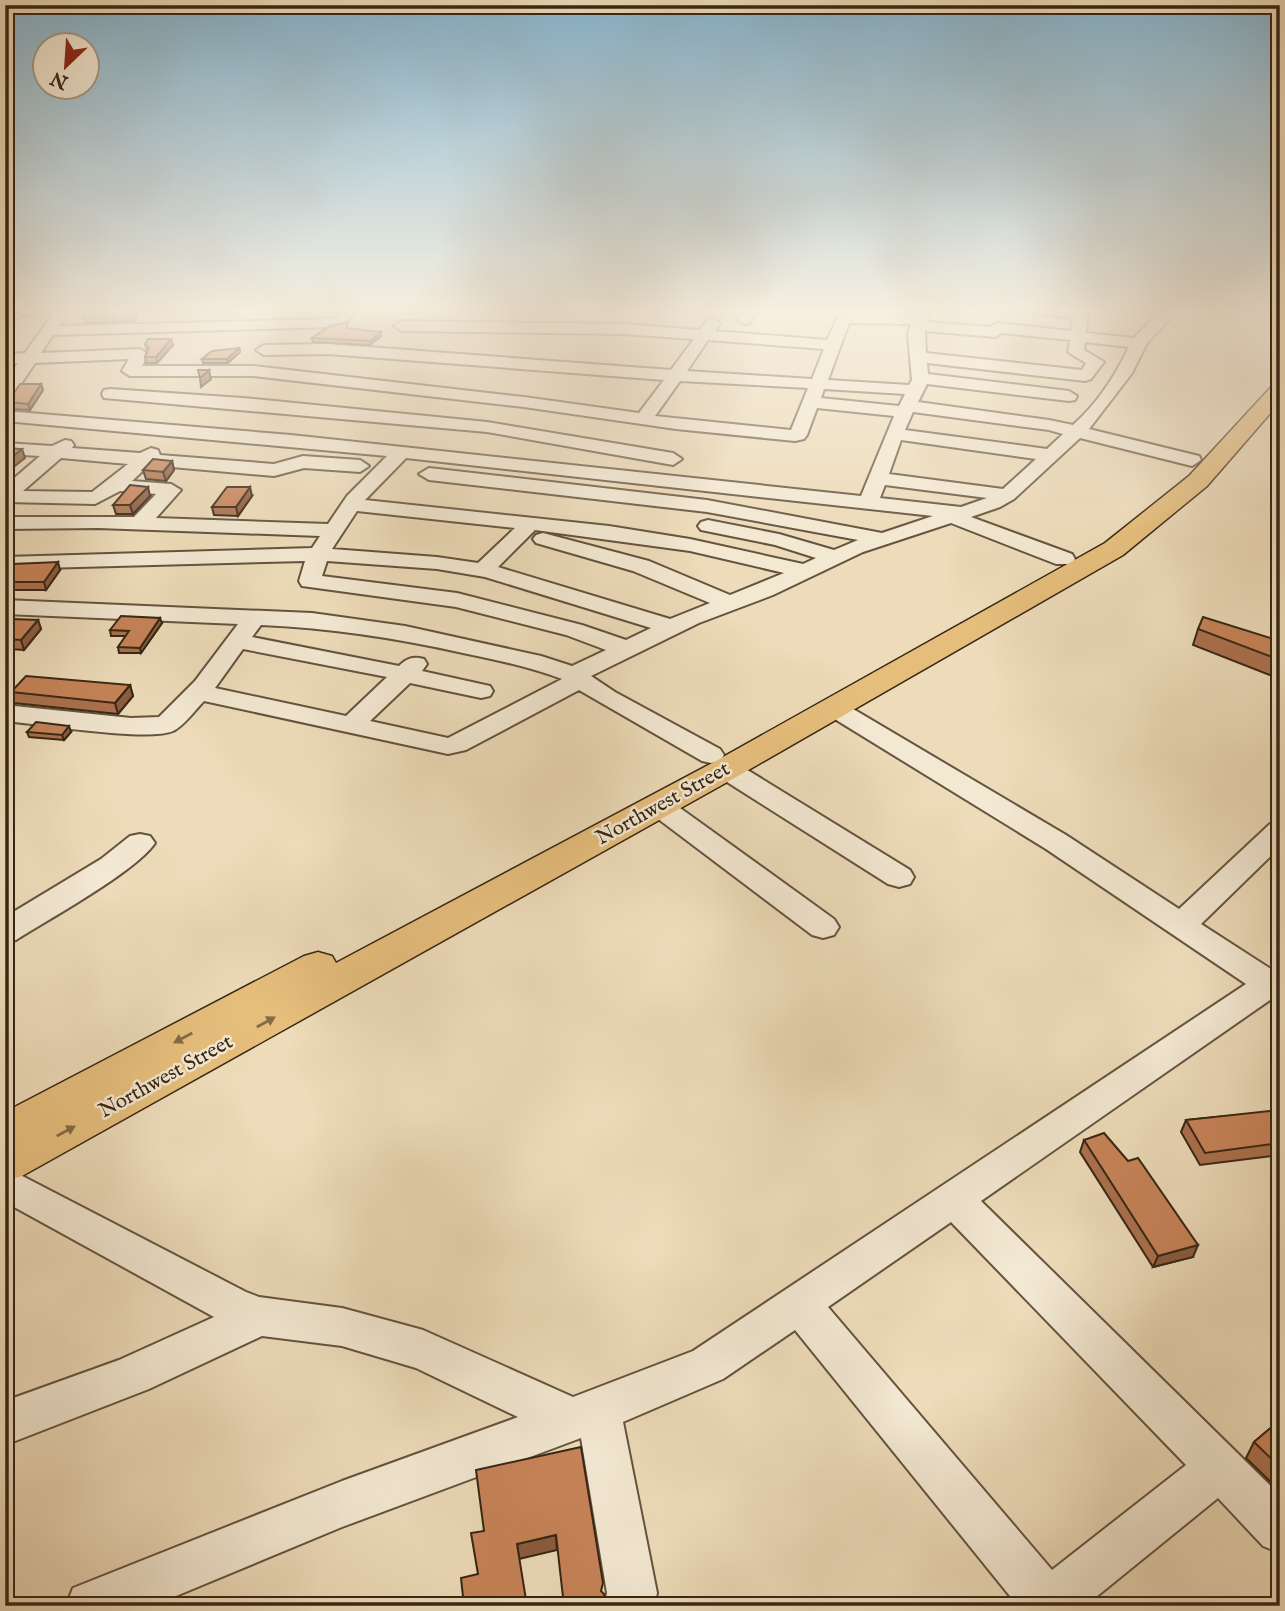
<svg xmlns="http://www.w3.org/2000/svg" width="1285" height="1611" font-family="'IM FELL English',serif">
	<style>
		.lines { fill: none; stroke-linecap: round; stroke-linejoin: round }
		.minor-casing { stroke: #64533e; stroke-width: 4 }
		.major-casing { stroke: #362615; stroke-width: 3 }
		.minor { fill: #f3e8d2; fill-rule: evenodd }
		.major { fill: #e6be7c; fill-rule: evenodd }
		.wall { fill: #ab714c; stroke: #362615; stroke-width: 2 }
		.shaded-wall { fill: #8b5c3e; stroke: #362615; stroke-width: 2 }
		.building { fill: #c78358; stroke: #362615; stroke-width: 2 }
		.oneway { fill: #856a43 }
		.labels { text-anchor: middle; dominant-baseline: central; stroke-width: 5; stroke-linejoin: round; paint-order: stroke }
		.street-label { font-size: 21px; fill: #362615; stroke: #f3e8d2 }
	</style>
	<rect width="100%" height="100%" fill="#eddbb9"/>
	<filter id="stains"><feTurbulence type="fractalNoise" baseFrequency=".00286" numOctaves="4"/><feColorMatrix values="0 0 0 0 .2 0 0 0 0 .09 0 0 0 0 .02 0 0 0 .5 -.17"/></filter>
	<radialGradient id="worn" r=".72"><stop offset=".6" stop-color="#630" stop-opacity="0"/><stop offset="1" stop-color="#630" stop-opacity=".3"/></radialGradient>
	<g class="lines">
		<defs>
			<g id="minor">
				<path d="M5,309H70L59,326L331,319L336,318L342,309H357L346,324L331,327L53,335L41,353L140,349L148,354L142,366H253L524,397L639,413L664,380L328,354L264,355L256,350L264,345L328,344L671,370L694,339L623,334L402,331L394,326L402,321L623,324L700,330L708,320L713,319L720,323L715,331L827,340L838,317L852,314L915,315L917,309H931L927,322L990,327L997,323L1071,331L1073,318L1033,313L1026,309H1088L1086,333L1134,338L1163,309H1179L1147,343L1132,373L1089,429L1199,456L1201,460L1192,466L1080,438L1014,499L1000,507L971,517L1072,554L1075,559L1072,564H1056L951,523L863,552L773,595L699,623L591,676L615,692L720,749L724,755L720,761L711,763L702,761L579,690L466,750L448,754L204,701C195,710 184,726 173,731C149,742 37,724 5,721V705L131,718L159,717L195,681L238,624L5,614V600L312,613L405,626L541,656L572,666L606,650L566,635L456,607L302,586L299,581L305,561L5,569V557L312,548L320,536L98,528L5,529V517H134L156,494L120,491L95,504L5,502V486L40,456L5,454V443L52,446L65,440L71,441L74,445L72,448L140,453L151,448L158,450L160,455L274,464L303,456L360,460L369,466L360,472L304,468L274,476L149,465L132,481L171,484L181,490L156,518L328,524L347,496L387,456L5,421V411L291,435L861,496L894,416L817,408L807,435L804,439L795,441L676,429L524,407L253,376H130L122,371L129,359L35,363L11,399L5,400V382L18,363L5,364V354L25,353L53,314L5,315ZM849,323L911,324L908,334L912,380L909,385L828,380ZM925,331L995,337L1002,333L1070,340L1068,352L1086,363L1082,370L926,353ZM708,340L824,349L812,379L687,371ZM1085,342L1129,347C1115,376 1097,404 1073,425L1049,420L918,402L927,384L1069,401L1075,400L1077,396L1069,391L928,374L927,363L1085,381L1091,379L1104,362L1084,350ZM680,381L808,388L791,430L655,416ZM824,389L905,394L899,406L821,398ZM913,412L1049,430L1063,434L1047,449L905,430ZM901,440L1036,459L1003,489L889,474ZM61,458L128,464L92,492L23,491ZM406,458L933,516L882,533L707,500L429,468L419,474L429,480L707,512L858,540L834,550L779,534L708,520L701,522L698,526L701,530L775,545L816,558L803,564L690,539L609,526L365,500ZM885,485L987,498L961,507L880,498ZM357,511L515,528L478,563L437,557L332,549ZM535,530L690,551L784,573L730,595L649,561L543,533L536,535L533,539L536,543L633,571L710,603L670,619L498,567ZM327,561L437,569L485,577L651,628L626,640L582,625L457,593L322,576ZM261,625C330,628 396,638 463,653C497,660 530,667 562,679L448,738L370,721L410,683L481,698L490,696L493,691L490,686L422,671L427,664L424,659C413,656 407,658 399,666L252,637ZM243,649L387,677L346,716L215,688Z"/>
				<polygon points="742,309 756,309 750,323 745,324 738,320"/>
				<polygon points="110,389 243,398 487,422 673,453 682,459 673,465 487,432 104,398 102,394 104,390"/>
				<path d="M834,700L843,703L1066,835L1179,909L1270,824L1280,821V847L1201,924L1280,975V1003L1270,1000L981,1201L1280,1495V1553L1263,1546L1218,1498L1085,1606H1018L795,1330L723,1379L623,1422L657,1593L654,1606H604L607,1593L581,1438L342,1527L152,1606H66L73,1588L342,1481L518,1417L416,1368L342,1346L262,1336L149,1389L5,1445V1401L119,1360L214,1317L5,1202V1167L246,1292L259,1297L342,1308L423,1330L573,1397L693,1351L1246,984L1046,849L825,713L821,708L825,703ZM951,1222L1186,1465L1052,1570L828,1307Z"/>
				<polygon points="726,761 736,763 910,870 914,877 910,884 899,887 888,884 716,775 712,769 716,763"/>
				<polygon points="659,797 669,800 834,919 839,927 834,935 823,938 812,935 649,812 645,806 649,800"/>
				<path d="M140,834L150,836L155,843C135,872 49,919 16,940L5,943V917L101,859L130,836Z"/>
			</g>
			<polygon id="major" points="1280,383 1280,402 1207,486 1123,555 738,776 22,1176 5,1181 5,1112 304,956 318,952 332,956 336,963 714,762 1105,543 1189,476 1273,385"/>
		</defs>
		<use href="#minor" class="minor-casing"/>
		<use href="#major" class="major-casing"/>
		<use href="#minor" class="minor"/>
		<use href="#major" class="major"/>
	</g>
	<g class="wall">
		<polygon points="89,309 140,309 134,321 85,323 83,317"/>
		<polygon points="525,309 563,309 563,313"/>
		<polygon points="381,332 381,336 370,345 313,342 312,338"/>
		<polygon points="145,344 173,345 157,363 146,363 145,357 147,351"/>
		<polygon points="239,348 240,352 228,363 203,363 202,359"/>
		<polygon points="41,384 43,390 30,410 10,409 8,402"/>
		<polygon points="172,461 174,470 166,481 146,479 143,470"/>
		<polygon points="150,496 133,514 116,514 113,505"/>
		<polygon points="252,496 238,516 214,515 212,507"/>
		<polygon points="60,570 46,590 5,590 5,572"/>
		<polygon points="38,620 41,629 24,650 10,649 8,685 5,685 5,626"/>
		<polygon points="162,623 141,653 119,653 118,647 126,636 111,636 110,630"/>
		<polygon points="1198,629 1280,641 1280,679 1193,645"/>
		<polygon points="130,685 133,696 118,714 14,703 11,692"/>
		<polygon points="27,732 71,732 64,740 29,737"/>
		<polygon points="1280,1111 1280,1155 1200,1165 1181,1132 1186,1120"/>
		<polygon points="1084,1140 1193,1257 1153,1267 1080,1152"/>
		<polygon points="1280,1420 1280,1491 1246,1458 1254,1442"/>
	</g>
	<g class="shaded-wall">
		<polygon points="136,309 140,309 134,321 133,315"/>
		<polygon points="20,311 22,317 14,322 5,333 5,324 12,316"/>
		<polygon points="381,332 381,336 370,345 370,341"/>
		<polygon points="171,339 173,345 157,363 156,357"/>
		<polygon points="239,348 240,352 228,363 227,359"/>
		<polygon points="209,370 211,379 201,387 200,378"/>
		<polygon points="41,384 43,390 30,410 28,404"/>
		<polygon points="22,449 25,458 5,474 5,462"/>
		<polygon points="172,461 174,470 166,481 163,472"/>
		<polygon points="148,487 150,496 133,514 130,505"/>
		<polygon points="250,487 252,496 238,516 236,507"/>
		<polygon points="58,562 60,570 46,590 44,582"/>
		<polygon points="160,618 162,623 141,653 140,648"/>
		<polygon points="38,620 41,629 24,650 21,640"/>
		<polygon points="7,639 10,649 8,685 5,677"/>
		<polygon points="130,685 133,696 118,714 115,703"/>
		<polygon points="69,726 71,732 64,740 62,735"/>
		<polygon points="1198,1245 1193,1257 1153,1267 1158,1256"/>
		<polygon points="556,1535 557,1550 519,1559 517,1544"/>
	</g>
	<g class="building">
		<polygon points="89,309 136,309 133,315 83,317"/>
		<polygon points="5,311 20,311 12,316 5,324"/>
		<polygon points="347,322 347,328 381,332 370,341 312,338 330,326"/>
		<polygon points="148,339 171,339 156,357 145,357 149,347 145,344"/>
		<polygon points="239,348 227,359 202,359 212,351"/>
		<polygon points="198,370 209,370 200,378"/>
		<polygon points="20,384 41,384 28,404 8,402"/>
		<polygon points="5,448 22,449 5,462"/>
		<polygon points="153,459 172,461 163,472 143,470"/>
		<polygon points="130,485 148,487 130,505 113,505"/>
		<polygon points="227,487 250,487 236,507 212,507"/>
		<polygon points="58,562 44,582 5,582 5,572 12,564"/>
		<polygon points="121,616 160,618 140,648 118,647 129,631 110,630"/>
		<polygon points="1203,617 1280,641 1280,660 1198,629"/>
		<polygon points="12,619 38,620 21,640 7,639 5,667 5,626"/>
		<polygon points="26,676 130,685 115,703 11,692"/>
		<polygon points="36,722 69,726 62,735 27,732"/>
		<polygon points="1279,1110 1280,1143 1205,1153 1186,1120"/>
		<polygon points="1104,1133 1128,1161 1138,1158 1198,1245 1158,1256 1084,1140"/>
		<polygon points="1280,1420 1280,1467 1254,1442"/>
		<polygon points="581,1447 603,1583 601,1591 604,1594 606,1606 564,1606 556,1535 517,1544 527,1606 464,1606 461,1578 478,1574 471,1533 484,1531 476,1470"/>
	</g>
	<defs><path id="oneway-solid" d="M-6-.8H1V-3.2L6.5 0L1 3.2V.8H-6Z" transform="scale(1.75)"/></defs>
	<g class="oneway">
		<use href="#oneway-solid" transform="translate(266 1022) rotate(-29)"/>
		<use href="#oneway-solid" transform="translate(183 1038) rotate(152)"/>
		<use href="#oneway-solid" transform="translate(66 1131) rotate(-28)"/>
	</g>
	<linearGradient id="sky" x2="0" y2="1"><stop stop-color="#88b7d2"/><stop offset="0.58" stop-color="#f7efe0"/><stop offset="1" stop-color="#f7efe0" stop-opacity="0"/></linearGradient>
	<rect width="1285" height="535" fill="url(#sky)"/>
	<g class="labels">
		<g class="street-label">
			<text transform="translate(663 804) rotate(-29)">Northwest Street</text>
			<text transform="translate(166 1077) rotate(-29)">Northwest Street</text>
		</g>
	</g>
	<rect width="1285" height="1611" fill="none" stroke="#eddbb9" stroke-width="28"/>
	<rect x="7" y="7" width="1271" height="1597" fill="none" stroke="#362615" stroke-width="3.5"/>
	<rect x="14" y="14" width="1257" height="1583" fill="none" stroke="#362615" stroke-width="2"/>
	<g transform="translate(66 66) rotate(205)"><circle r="33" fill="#f3e8d2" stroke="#a79a86" stroke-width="2"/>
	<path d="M0-5L12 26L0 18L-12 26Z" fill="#8f2418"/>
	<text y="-10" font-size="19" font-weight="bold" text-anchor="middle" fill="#362615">N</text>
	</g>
	<rect width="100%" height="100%" filter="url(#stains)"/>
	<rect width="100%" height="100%" fill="url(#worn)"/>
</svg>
